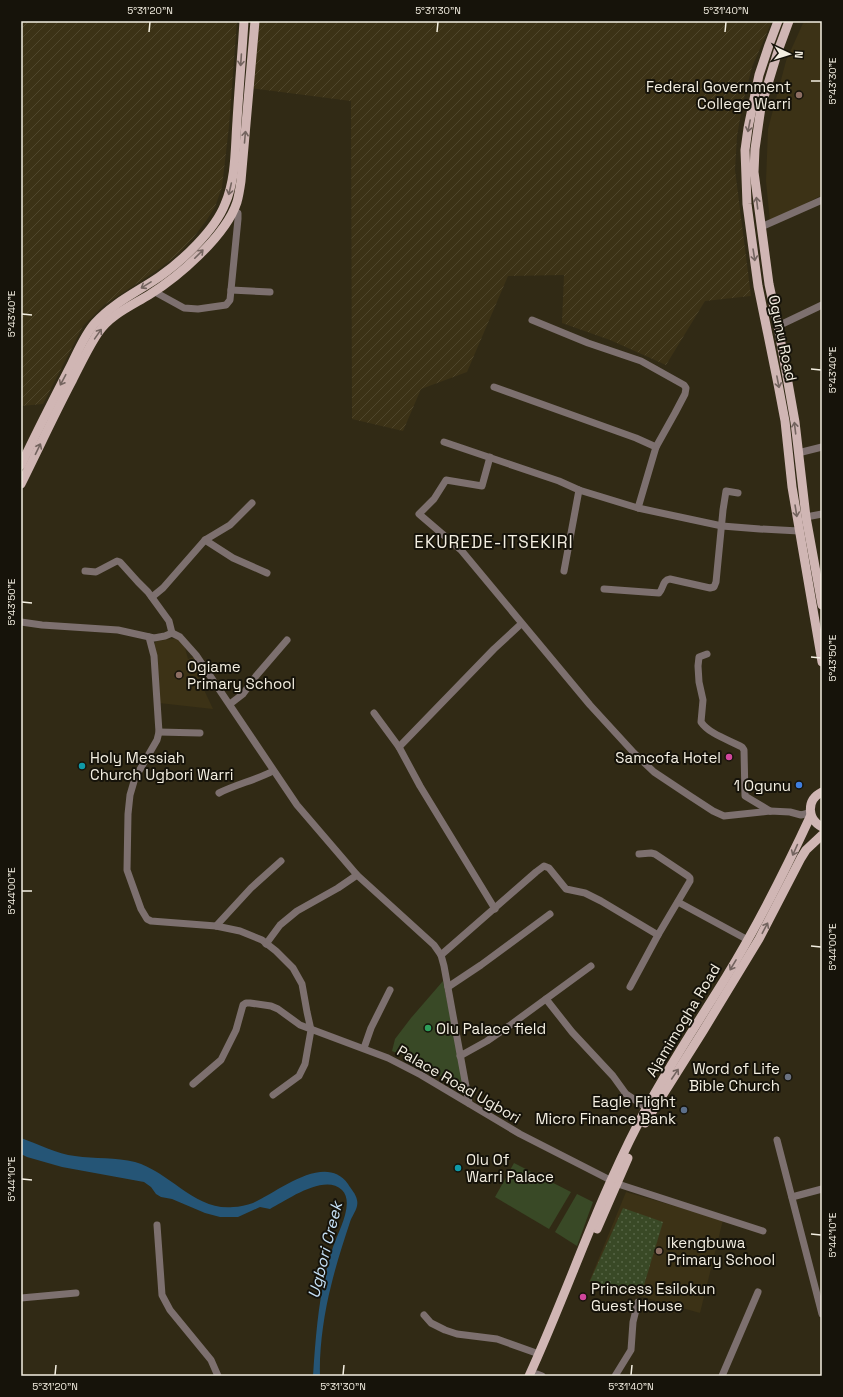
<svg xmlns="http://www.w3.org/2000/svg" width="843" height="1397" font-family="'Space Grotesk',sans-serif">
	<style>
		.built { fill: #3c3216 }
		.industrial { fill: url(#industrial-furrows) }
		.green { fill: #394926 }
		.park { fill: url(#park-dots) }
		.water { fill: #255576 }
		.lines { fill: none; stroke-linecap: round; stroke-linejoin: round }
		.minor { stroke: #7d706f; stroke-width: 7 }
		.major { stroke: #d0b6b4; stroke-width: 9 }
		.oneway { stroke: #73645f }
		.ticks { fill: none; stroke: #f4efe2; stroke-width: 1.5 }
		.education-dot { fill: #8d6e63; stroke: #16130a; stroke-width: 1.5 }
		.hotel-dot { fill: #d1479c; stroke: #16130a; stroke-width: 1.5 }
		.culture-dot { fill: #0f9aa8; stroke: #16130a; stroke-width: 1.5 }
		.shop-dot { fill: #3f7fe0; stroke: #16130a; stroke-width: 1.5 }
		.leisure-dot { fill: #2e9e5b; stroke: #16130a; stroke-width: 1.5 }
		.worship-dot { fill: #6b7280; stroke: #16130a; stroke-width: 1.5 }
		.service-dot { fill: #5c6f8a; stroke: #16130a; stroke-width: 1.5 }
		.labels { text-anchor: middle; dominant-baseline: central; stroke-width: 4; stroke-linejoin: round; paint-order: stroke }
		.poi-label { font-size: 15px; fill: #f4efe2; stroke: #16130a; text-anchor: start }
		.street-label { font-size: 15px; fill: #f4efe2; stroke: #16130a }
		.water-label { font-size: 16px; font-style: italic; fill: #c6e1f7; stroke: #16130a }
		.quarter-label { font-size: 17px; letter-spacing: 1px; fill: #f4efe2; stroke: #16130a }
		.neatline { fill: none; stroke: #f4efe2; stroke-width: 1.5 }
		.ticks-label { font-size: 10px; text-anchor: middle; fill: #f4efe2 }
	</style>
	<defs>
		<pattern id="industrial-furrows" width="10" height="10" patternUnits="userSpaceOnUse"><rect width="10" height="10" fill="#3c3216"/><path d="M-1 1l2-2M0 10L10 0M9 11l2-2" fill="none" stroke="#4f462c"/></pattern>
		<pattern id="park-dots" width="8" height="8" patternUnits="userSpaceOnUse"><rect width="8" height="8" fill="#394926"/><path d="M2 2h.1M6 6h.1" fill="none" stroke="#566445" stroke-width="1.8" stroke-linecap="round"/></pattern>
	</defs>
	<rect width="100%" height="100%" fill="#312a15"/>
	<g class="built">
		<polygon points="804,21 822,21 822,195 770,222 766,181 768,129 786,61"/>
		<polygon points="180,638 184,644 188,659 196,656 204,668 203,673 198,677 213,709 159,703 153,645 157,641"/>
		<polygon points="626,1192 723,1220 700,1313 589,1282"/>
	</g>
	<g class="industrial">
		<polygon points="21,21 237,21 229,126 222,187 215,207 206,221 193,238 179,253 159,269 104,305 83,326 43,404 21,406"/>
		<polygon points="256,21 772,21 752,67 743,102 737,136 735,170 751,296 705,301 666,365 610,340 562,323 564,275 508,276 467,372 421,389 403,431 352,419 351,101 251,88"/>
	</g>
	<g class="green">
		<path d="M443,981L466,1093C442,1077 418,1061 392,1051L395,1039L411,1018Z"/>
		<polygon points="514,1163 571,1192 549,1229 495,1197"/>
		<polygon points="577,1194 593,1202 577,1246 555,1232"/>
	</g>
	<polygon class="park" points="623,1208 663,1222 641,1295 590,1281"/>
	<path class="water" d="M21,1138C38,1144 57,1154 75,1156C95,1159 116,1157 135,1162C170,1172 195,1211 233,1207C239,1207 247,1205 253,1203C278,1192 325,1152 348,1184C351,1189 356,1194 357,1200C359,1208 352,1215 350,1222C343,1243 336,1265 331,1286C324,1313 319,1349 320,1376H313C316,1332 319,1289 333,1247C338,1232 355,1203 342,1190C324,1173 286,1201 270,1209L260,1207L238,1217H220L205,1213L172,1199L161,1197L156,1194L151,1187L144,1182L62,1167L27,1157L21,1154Z"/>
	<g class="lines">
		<g class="minor">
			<polyline points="761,227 822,200"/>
			<polyline points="231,290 270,292"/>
			<polyline points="155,292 184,308 198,309 226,305 230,300 238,219 238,213 233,211"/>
			<polyline points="532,320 588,343 641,361 684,385 686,388 685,394 675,413 656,447 638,508"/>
			<polyline points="778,326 822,305"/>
			<polyline points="494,387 636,438 656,447"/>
			<polyline points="444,442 559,481 579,490 638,508 722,526 760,529 799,531"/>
			<polyline points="798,453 822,447"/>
			<polyline points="490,457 482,486 446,480 434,499 419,514 461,550 590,705 634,753 654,772 690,796 713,811 724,816 770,811 790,812 801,815 805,814 810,812"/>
			<polyline points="806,517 822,514"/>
			<polyline points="205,540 233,558 267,573"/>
			<polyline points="85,571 96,572 117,561 120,562 138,582 148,592 169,621 172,633"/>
			<polyline points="564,571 579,490"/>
			<path d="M604,589L659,593C664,588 662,580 670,579L710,588L714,587L716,582L723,510L726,491L738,493"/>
			<polyline points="152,597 163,588 205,540 230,525 252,503"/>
			<polyline points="21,622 42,625 118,630 154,638 165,636 172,633"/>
			<polyline points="172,633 180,637 196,655 297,805 357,875 434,945 441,955 444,966 469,1103"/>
			<polyline points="149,637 154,656 159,732 157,740 135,778 130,795 128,814 127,870 141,909 147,919 151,921 216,926 240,931 262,940 276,951 293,968 302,984 307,1012 311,1030 305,1064 299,1076 273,1095"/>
			<path d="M707,654L699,657L698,666L699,682L703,700L701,722C709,734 729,740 742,747L744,750L745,796L770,811"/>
			<polyline points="230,704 243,694 256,676 287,640"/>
			<polyline points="374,713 399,747 420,786 495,909"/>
			<polyline points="159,732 200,733"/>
			<polyline points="399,747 494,649 521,624"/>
			<path d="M219,793C237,784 256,780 273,771"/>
			<polyline points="678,902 748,940"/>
			<polyline points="216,926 251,888 281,861"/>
			<polyline points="266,944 280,925 297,911 338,888 357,875"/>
			<polyline points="441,955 536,872 544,866 549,868 566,889 585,893 601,901 658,935"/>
			<polyline points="448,987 481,965 550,914"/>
			<polyline points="630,987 658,935 690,881 690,878 688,876 655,854 651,853 639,854"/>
			<polyline points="546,999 572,1032 613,1076 626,1094 647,1108"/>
			<polyline points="364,1048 371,1028 390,990"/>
			<polyline points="460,1056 487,1041 509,1026 591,966"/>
			<polyline points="193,1084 221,1060 236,1030 243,1005 246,1003 250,1003 271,1006 278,1009 300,1025 388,1058 421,1075 520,1134 618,1184 763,1231"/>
			<polyline points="777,1140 822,1314"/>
			<polyline points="792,1197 822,1189"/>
			<polyline points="157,1225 162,1295 170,1310 211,1360 218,1376"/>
			<polyline points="21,1298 76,1293"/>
			<polyline points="424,1315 431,1323 445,1330 457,1334 497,1339 539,1354"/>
			<polyline points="537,1374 542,1376"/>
			<polyline points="615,1376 631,1350 633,1322 638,1302"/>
			<polyline points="722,1376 758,1292"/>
		</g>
		<g class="major">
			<polyline points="778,21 769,45 759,75 748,128 745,150 747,204 758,286 778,384 785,421 792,487 822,662"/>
			<polyline points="789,21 778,51 761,107 755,149 754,172 769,284 778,326 795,422 806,517 822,605"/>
			<path d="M21,465C37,431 54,398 71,365C78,351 85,334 95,323C113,303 137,292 159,277C182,261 215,230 225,204C236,179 235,148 237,121C239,87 242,54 244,21"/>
			<path d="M21,484C38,450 54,415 72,381C80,365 88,348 98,333C110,315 131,306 149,295C178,277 226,236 237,202C239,195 240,188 241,181L255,21"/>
			<path d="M822,792C806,800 807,819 822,827"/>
			<polyline points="645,1123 703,1031 759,939 801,858 806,850 822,835"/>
			<polyline points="597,1229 628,1158"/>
			<path d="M529,1376C567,1293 596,1205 638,1124C664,1073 696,1026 726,977C758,925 785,871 811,815"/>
		</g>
	</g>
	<defs><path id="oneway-shaft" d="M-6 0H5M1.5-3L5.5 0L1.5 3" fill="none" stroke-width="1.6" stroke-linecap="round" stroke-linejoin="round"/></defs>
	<g class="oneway">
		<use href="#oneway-shaft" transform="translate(241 60) rotate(94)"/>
		<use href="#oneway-shaft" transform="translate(749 126) rotate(101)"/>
		<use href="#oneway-shaft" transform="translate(245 137) rotate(-85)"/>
		<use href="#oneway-shaft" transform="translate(230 189) rotate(103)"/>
		<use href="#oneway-shaft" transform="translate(757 203) rotate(-97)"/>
		<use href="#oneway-shaft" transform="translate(199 254) rotate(-45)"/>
		<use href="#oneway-shaft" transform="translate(754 255) rotate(81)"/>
		<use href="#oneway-shaft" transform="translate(146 285) rotate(148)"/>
		<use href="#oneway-shaft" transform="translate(98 334) rotate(-55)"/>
		<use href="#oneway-shaft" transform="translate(63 380) rotate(118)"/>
		<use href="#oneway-shaft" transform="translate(778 382) rotate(79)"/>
		<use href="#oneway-shaft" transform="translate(795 428) rotate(-97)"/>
		<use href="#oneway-shaft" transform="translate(38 449) rotate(-64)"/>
		<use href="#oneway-shaft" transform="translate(796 511) rotate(81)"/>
		<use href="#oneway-shaft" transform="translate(795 850) rotate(114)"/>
		<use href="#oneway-shaft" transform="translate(765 928) rotate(-62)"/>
		<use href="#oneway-shaft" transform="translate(733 965) rotate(121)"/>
		<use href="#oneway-shaft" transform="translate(675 1074) rotate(-56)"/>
	</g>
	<path class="ticks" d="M149,32L150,22M437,32L438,22M725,32L726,22M811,81H821M22,314L32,315M811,369L821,370M22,602L32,603M811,657L821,658M22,891H32M811,946L821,947M22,1179L32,1180M811,1234L821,1235M55,1375L56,1365M343,1375L344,1365M631,1375L632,1365"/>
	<g class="education-dot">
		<circle cx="799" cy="95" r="4"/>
		<circle cx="179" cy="675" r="4"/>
		<circle cx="659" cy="1251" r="4"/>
	</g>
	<g class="hotel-dot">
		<circle cx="729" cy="757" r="4"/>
		<circle cx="583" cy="1297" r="4"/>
	</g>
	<g class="culture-dot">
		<circle cx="82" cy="766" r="4"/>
		<circle cx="458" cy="1168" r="4"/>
	</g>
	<circle class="shop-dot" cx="799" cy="785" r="4"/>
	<circle class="leisure-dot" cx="428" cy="1028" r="4"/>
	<circle class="worship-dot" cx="788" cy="1077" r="4"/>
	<circle class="service-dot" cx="684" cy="1110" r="4"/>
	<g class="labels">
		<g class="poi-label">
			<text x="791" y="86" text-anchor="end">Federal Government<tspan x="791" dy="17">College Warri</tspan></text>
			<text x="187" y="666">Ogiame<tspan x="187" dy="17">Primary School</tspan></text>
			<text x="90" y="757">Holy Messiah<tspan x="90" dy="17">Church Ugbori Warri</tspan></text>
			<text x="721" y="757" text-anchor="end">Samcofa Hotel</text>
			<text x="791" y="785" text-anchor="end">1 Ogunu</text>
			<text x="436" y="1028">Olu Palace field</text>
			<text x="780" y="1068" text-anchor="end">Word of Life<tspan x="780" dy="17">Bible Church</tspan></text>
			<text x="676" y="1101" text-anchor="end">Eagle Flight<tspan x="676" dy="17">Micro Finance Bank</tspan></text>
			<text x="466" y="1159">Olu Of<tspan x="466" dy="17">Warri Palace</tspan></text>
			<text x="667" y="1242">Ikengbuwa<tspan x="667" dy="17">Primary School</tspan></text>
			<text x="591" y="1288">Princess Esilokun<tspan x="591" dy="17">Guest House</tspan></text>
		</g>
		<g class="street-label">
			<text transform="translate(783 338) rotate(78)">Ogunu Road</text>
			<text transform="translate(683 1020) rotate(-59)">Ajamimogha Road</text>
			<text transform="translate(459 1084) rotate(30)">Palace Road Ugbori</text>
		</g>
		<g class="water-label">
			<text transform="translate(325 1250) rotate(-76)">Ugbori Creek</text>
		</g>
		<g class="quarter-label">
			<text x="494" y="542">EKUREDE-ITSEKIRI</text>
		</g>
	</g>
	<rect width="843" height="1397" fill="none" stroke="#16130a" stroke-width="44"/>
	<g transform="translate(789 54) rotate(94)" stroke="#16130a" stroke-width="3" paint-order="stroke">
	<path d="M0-3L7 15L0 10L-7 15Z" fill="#f4efe2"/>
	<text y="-6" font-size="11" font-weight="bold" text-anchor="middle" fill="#f4efe2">N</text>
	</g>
	<rect x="22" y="22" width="799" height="1353" class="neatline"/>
	<g class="ticks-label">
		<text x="150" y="14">5°31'20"N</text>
		<text x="438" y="14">5°31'30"N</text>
		<text x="726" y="14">5°31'40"N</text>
		<text transform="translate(832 81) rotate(-90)" y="4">5°43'30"E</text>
		<text transform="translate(11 314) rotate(-90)" y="4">5°43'40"E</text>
		<text transform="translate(832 370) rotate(-90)" y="4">5°43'40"E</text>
		<text transform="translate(11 602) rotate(-90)" y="4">5°43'50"E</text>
		<text transform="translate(832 658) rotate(-90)" y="4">5°43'50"E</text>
		<text transform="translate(11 891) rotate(-90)" y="4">5°44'00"E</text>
		<text transform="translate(832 947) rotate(-90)" y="4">5°44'00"E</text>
		<text transform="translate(11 1179) rotate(-90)" y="4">5°44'10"E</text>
		<text transform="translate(832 1235) rotate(-90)" y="4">5°44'10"E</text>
		<text x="55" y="1390">5°31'20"N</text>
		<text x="343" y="1390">5°31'30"N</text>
		<text x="631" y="1390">5°31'40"N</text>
	</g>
</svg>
